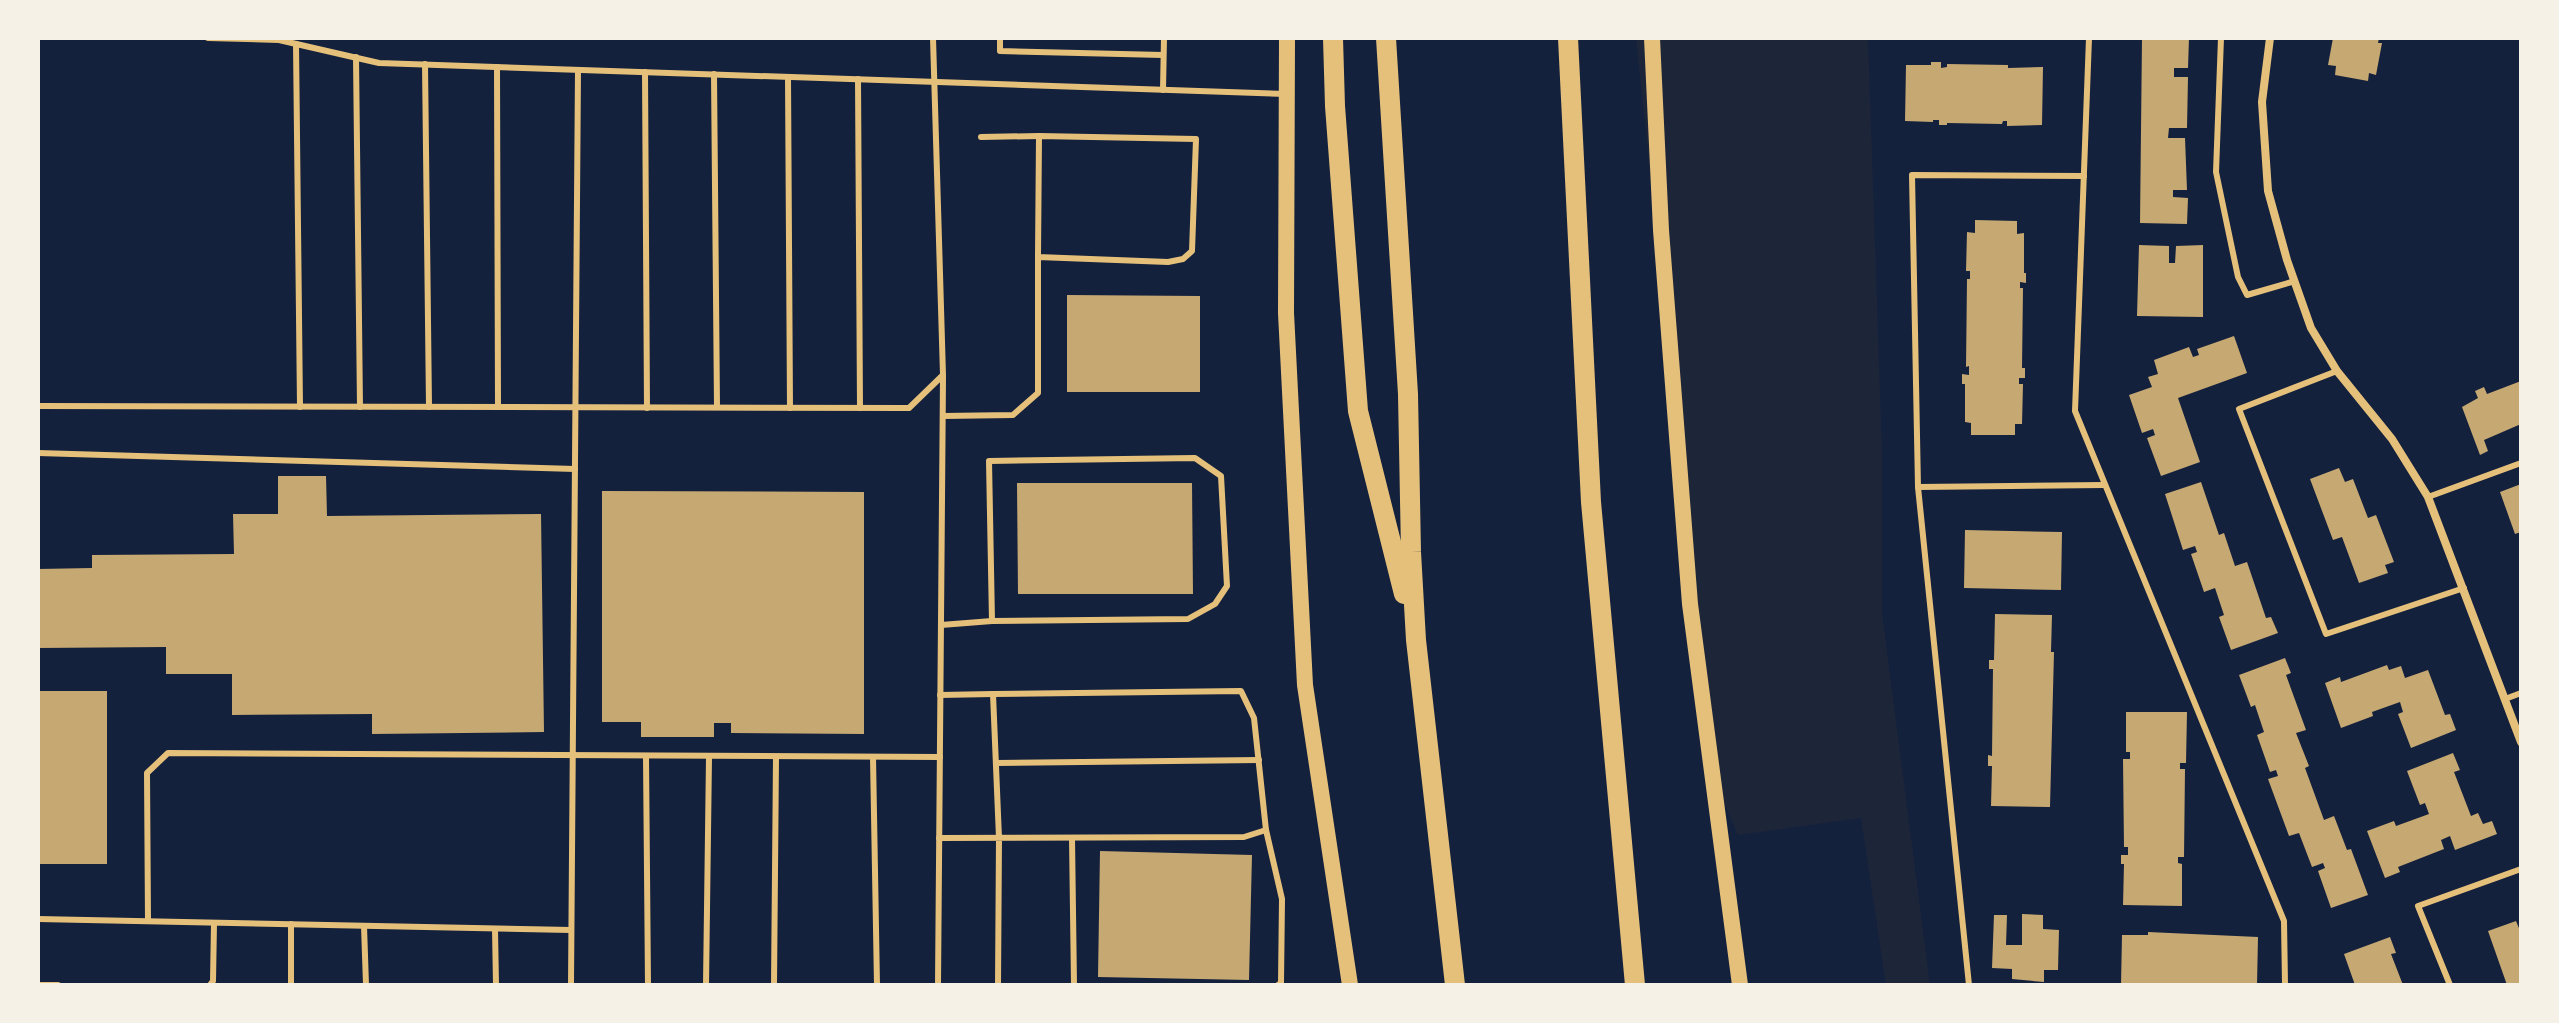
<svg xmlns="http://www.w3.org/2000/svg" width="2559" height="1023" font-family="'IBM Plex Sans',sans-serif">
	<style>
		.green { fill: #1d2539 }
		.building { fill: #c6a872 }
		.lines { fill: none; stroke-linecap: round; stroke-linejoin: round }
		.service { stroke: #e5c07b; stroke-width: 6 }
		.minor { stroke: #e5c07b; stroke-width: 8 }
		.secondary { stroke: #e5c07b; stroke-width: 16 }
		.motorway { stroke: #e5c07b; stroke-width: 20 }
	</style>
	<rect width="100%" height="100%" fill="#14213d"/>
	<polygon class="green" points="1636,38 1868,38 1882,452 1882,613 1930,985 1886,985 1861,818 1738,835 1713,778"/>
	<g class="building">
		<polygon points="2142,38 2189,38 2188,68 2174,68 2174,77 2188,77 2187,128 2169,128 2168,138 2185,138 2187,190 2173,190 2173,197 2188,198 2187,224 2140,223"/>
		<polygon points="2333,38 2379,38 2378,43 2382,43 2376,75 2369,73 2368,81 2335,75 2336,66 2328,65"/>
		<polygon points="1931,62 1941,62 1941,68 1947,67 1947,64 2008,65 2008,68 2043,67 2042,125 2007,126 2007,121 2003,121 2002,124 1947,123 1947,125 1939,125 1939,120 1933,120 1933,122 1905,121 1906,65 1931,65"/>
		<polygon points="1975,220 2017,221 2017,234 2024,233 2024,273 2026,273 2026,283 2020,282 2020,288 2023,288 2022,368 2025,368 2025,378 2019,378 2019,384 2023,384 2022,424 2015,424 2015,435 1971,435 1971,423 1965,422 1965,384 1962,384 1962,374 1969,375 1969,366 1966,367 1967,279 1970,279 1970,271 1966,271 1967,232 1975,233"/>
		<polygon points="2139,245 2169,246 2169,263 2175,263 2176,246 2203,245 2203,317 2137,316"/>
		<polygon points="1067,295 1200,296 1200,392 1067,392"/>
		<polygon points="2234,336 2247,373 2178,398 2200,462 2161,476 2147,438 2155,435 2153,429 2142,433 2129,395 2152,387 2148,377 2158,374 2154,360 2189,347 2193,357 2199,355 2197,349"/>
		<polygon points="2521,381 2521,424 2484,440 2488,451 2480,455 2462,407 2478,398 2475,391 2484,387 2487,394"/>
		<polygon points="2339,468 2345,482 2353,479 2368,518 2376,515 2394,562 2385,565 2388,573 2359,583 2342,537 2333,540 2310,479"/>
		<polygon points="278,476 326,476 327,516 541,514 544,732 372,734 372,714 232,715 232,674 166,674 166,647 38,648 38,569 92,568 92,555 234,554 233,514 278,514"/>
		<polygon points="2201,482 2219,535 2224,533 2235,566 2247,562 2266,618 2271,617 2278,633 2231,650 2219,617 2224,615 2215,588 2204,592 2191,554 2197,552 2195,546 2183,550 2165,494"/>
		<polygon points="1017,483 1192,483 1193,594 1018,594"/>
		<polygon points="2521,484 2521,532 2515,534 2500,492"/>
		<polygon points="602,491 864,492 864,734 731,733 731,723 714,723 714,737 641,737 641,722 602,722"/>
		<polygon points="1965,530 2062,532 2061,590 1964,588"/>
		<polygon points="1995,614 2052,615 2051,652 2054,652 2050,807 1991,806 1992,766 1988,766 1988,755 1992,756 1993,669 1989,669 1989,660 1994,660"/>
		<polygon points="2285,658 2291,673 2286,675 2306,730 2296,733 2309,766 2305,768 2324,820 2334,816 2347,850 2351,849 2368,895 2331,908 2318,871 2325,868 2323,863 2312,867 2299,833 2289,836 2268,779 2278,776 2276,770 2270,772 2257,735 2264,732 2255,705 2251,707 2239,675"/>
		<polygon points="2387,665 2389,670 2401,666 2405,678 2428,670 2445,715 2450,714 2456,730 2411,748 2398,714 2403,712 2400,702 2372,712 2373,716 2341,728 2325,683 2340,677 2341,682"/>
		<rect x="38" y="691" width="69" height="173"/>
		<polygon points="2126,712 2187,712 2186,763 2180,763 2180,769 2185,769 2184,857 2178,857 2178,863 2182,864 2182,906 2123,905 2124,864 2121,864 2121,855 2128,855 2128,847 2124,847 2123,759 2130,759 2130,752 2126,752"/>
		<polygon points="2453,753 2460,770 2454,772 2471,816 2478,813 2483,824 2492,821 2497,834 2455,850 2450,836 2441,840 2444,849 2398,867 2400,872 2385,878 2367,831 2394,821 2396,826 2429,814 2425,803 2420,805 2407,771"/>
		<polygon points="1100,851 1252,855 1249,980 1098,977"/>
		<polygon points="2022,914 2043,915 2043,929 2059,930 2058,970 2044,970 2044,982 2012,979 2012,969 1992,968 1994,915 2007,915 2006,945 2022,945"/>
		<polygon points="2516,921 2521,933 2521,985 2507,985 2488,931"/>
		<polygon points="2148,932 2258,937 2257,985 2121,985 2122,935 2148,935"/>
		<polygon points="2390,937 2396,953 2391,954 2403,985 2355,985 2344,954"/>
	</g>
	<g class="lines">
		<g class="service">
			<polyline points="208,38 279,40 379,63 1286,94"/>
			<polyline points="1000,38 1000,51 1163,55"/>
			<polyline points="2089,38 2075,411 2284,921 2285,985"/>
			<polyline points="2221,38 2216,172 2238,277 2247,295 2295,281"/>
			<polyline points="296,44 300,407"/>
			<polyline points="356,57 360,407"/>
			<polyline points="425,64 429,407"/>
			<polyline points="497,67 498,407"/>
			<polyline points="645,72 647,408"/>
			<polyline points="714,74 717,407"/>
			<polyline points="788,77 790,408"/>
			<polyline points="858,79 860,408"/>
			<polyline points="1163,90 1164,38"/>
			<polyline points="981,137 1039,136"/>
			<polyline points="2337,371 2239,409 2326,634 2464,588"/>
			<polyline points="38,406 909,408 943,375 933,38"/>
			<polyline points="943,416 1013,415 1038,393 1038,257 1168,262 1183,259 1192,251 1196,139 1039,136 1038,257"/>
			<polyline points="38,453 575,469"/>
			<polyline points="1918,487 2104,485"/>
			<polyline points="2428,497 2521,463"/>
			<polyline points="941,625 992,621 1188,619 1215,604 1227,586 1221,476 1195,458 989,461 992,621"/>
			<polyline points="940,695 993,694"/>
			<polyline points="2505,699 2521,693"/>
			<polyline points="646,757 648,985"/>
			<polyline points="873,757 877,985"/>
			<polyline points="996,763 1259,760"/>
			<polyline points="1266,830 1282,899 1281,983 1278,985"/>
			<path d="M939,838C1041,838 1143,837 1244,837L1266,830L1254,718L1241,691L993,694L999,838L998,985"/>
			<polyline points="1072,838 1074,985"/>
			<polyline points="38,919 571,930"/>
			<polyline points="148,921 147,773 168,753 940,757"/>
			<polyline points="291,924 291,985"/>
			<polyline points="364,926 366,985"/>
			<polyline points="495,929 496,985"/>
			<polyline points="38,985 58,985"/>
			<polyline points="210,985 213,981 214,923"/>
			<polyline points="571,985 578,70"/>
			<polyline points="706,985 709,757"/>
			<polyline points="774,985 776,757"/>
			<polyline points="938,985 943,377"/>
			<polyline points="1969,985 1918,487 1912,175 2084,176"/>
			<polyline points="2450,985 2418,906 2521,869"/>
		</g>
		<polyline class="minor" points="2270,38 2262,102 2268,191 2287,260 2311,328 2337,371 2392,439 2428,497 2521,742"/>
		<g class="secondary">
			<polyline points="1287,38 1286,313 1305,685 1350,985"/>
			<polyline points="1652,38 1661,230 1690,604 1740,985"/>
		</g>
		<g class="motorway">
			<polyline points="1333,38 1335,106 1358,411 1404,594"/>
			<polyline points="1386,38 1408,394 1411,552 1416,640 1455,985"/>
			<polyline points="1568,38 1591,502 1635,985"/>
		</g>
	</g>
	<rect width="2559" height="1023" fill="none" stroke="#f6f1e7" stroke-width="80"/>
</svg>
